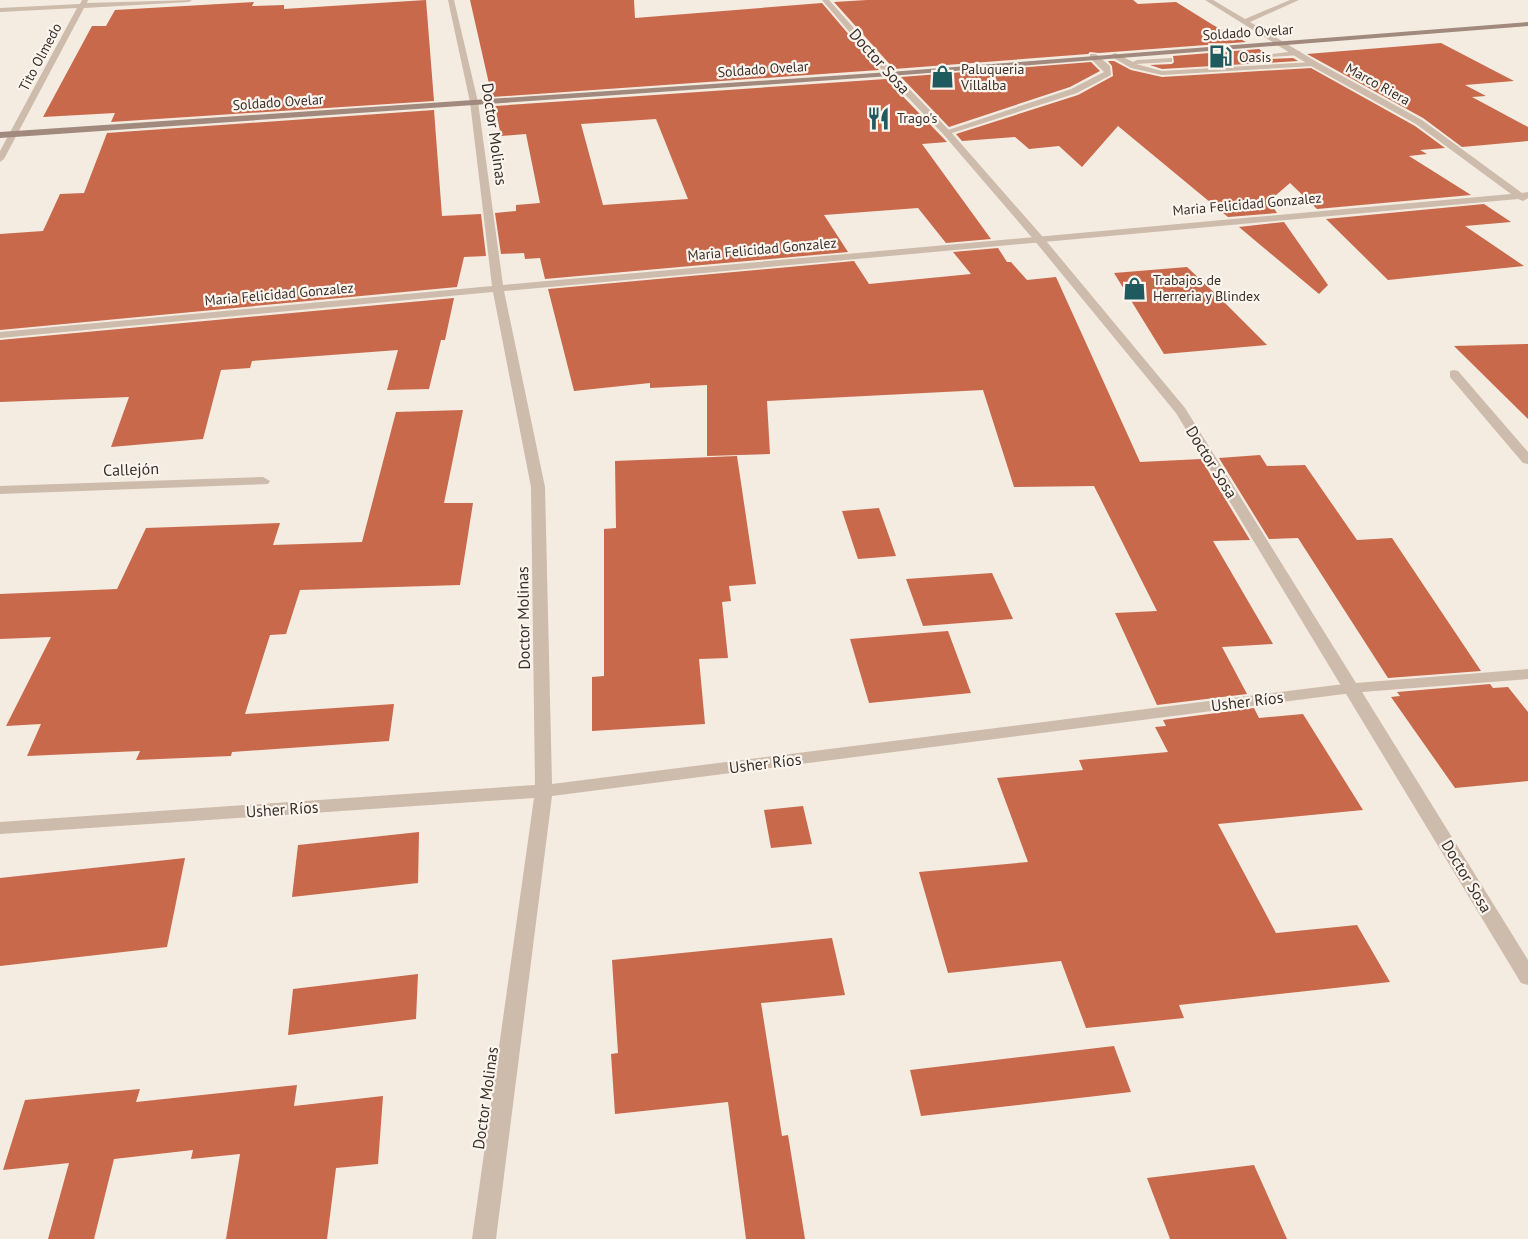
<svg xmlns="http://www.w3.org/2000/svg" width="1528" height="1239" font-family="'PT Sans',sans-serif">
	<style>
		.building { fill: #c8694b; fill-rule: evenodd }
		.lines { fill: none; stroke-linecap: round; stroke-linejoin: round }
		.service { fill: #cdbbac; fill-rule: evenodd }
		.minor { fill: #cdbbac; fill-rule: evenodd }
		.tertiary { fill: #cdbbac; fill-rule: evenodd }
		.secondary { fill: #a18a7d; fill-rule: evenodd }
		.labels { text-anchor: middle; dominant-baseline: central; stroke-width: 4.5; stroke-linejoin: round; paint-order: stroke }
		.far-street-label { font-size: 14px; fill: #3b302b; stroke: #fbf5ee }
		.far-poi-label { font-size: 14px; fill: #3b302b; stroke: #fbf5ee; text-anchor: start }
		.street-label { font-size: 16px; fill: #3b302b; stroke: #fbf5ee }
	</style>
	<rect width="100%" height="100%" fill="#f4ebe1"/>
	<g class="building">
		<polygon points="426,0 434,101 111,122 115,113 43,117 92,26 106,26 115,10 254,2 252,6 284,5 284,9"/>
		<polygon points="470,0 634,0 635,18 822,3 879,70 492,97"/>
		<polygon points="867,0 1133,0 1138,4 1176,2 1213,25 1246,42 1099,53 1090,52 1088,54 894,69 834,2"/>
		<polygon points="1441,43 1514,81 1465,85 1486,96 1472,97 1528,127 1528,141 1462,147 1423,118 1307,54"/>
		<polygon points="1259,49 1265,53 1262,56 1267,59 1293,58 1298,61 1162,69 1150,65 1172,64 1174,62 1173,56"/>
		<polygon points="1108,61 1114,61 1131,70 1162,77 1311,68 1415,126 1445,148 1420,150 1427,154 1409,156 1471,195 1317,209 1290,183 1269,201 1277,213 1228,217 1118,126 1082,167 1059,146 1029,149 1015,137 962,141 956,134 1078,95 1113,76 1112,66"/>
		<polygon points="1091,62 1100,71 1070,87 949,127 901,77"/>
		<path d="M886,79L947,142L922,144L991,239L946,243L918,208L824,215L848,252L545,279L540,258L525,259L524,253L501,254L495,213L516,211V205L540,203L526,134L501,136L495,106ZM656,119L688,199L603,205L581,124Z"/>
		<polygon points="434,110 442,216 481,214 486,256 464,257 457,287 0,330 0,234 43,231 60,194 84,193 107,133"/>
		<polygon points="1484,204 1511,222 1465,226 1524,266 1388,280 1326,219"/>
		<polygon points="1284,222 1328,285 1319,294 1239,227"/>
		<polygon points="998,248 1007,262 1011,262 1027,280 1056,277 1140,462 1201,459 1250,540 1213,541 1273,644 1222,647 1247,694 1157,705 1115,613 1157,611 1094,486 1014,487 983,390 767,401 770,454 707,456 707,385 650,388 650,383 574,391 548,289 854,261 869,284 971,274 953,252"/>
		<polygon points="1187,267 1223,301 1267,345 1164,354 1114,273"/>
		<polygon points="454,298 445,340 441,340 429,389 387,390 398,350 252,361 250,368 221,370 203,439 111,447 129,397 0,402 0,340"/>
		<polygon points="1528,344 1528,419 1454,346"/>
		<polygon points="463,410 444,503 473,503 460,585 300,590 286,634 270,635 245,714 394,704 389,741 232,752 231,756 136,760 140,751 27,756 41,724 6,726 51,637 0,639 0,594 117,589 146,528 280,523 273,545 362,542 396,412"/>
		<polygon points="1260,455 1267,466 1305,465 1357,540 1392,538 1481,671 1388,678 1298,538 1269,539 1219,458"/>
		<polygon points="737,456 756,584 729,586 731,601 722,602 728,658 699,659 705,724 592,731 592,677 604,676 604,529 616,528 615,461"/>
		<polygon points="879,508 896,556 858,559 842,511"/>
		<polygon points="992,573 1013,619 923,626 906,579"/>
		<polygon points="948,631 971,693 869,703 850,639"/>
		<polygon points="1490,684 1493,688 1508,687 1528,712 1528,781 1455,788 1391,697 1400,696 1397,692"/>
		<polygon points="1254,708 1259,718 1303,714 1363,810 1218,824 1276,933 1357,925 1390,982 1179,1005 1184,1018 1086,1028 1061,961 948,973 919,872 1028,862 997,778 1083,770 1079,760 1168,752 1155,727 1166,726 1163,720"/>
		<polygon points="803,806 812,844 771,848 764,810"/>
		<polygon points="419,832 418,883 292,897 298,845"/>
		<polygon points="185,858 167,947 0,966 0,878"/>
		<polygon points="832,938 845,995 761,1003 782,1136 788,1135 805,1239 746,1239 728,1102 615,1114 611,1054 618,1053 612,960"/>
		<polygon points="418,974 416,1019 288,1035 293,989"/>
		<polygon points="1114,1046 1131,1092 921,1116 910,1070"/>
		<polygon points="297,1085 294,1106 383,1096 378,1164 336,1168 327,1239 226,1239 240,1154 191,1159 193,1150 114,1159 94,1239 48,1239 69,1163 3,1170 25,1100 140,1089 136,1102"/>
		<polygon points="1254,1165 1287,1239 1170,1239 1147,1178"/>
	</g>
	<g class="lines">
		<g class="service">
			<polygon points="1297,51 1300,51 1300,55 1268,57 1264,55"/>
			<polygon points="1115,53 1133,62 1137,60 1172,58 1172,62 1169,62 1136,64 1162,71 1314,62 1318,64 1314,66 1162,75 1131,68 1112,57 1111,55"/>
		</g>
		<g class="minor">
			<polygon points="82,0 88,0 87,3 192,0 189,2 84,8 4,159 0,162 0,151 77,8 0,12 0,8 80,4"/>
			<polygon points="448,0 454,0 478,102 503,285 1511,194 1416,124 1311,66 1205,0 1213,0 1245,19 1290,0 1299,0 1250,22 1317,62 1422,120 1522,193 1528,192 1528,198 1523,201 1518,199 504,291 545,487 552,784 1352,683 1360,688 1352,693 552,796 496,1239 472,1239 534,798 0,834 0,822 535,785 531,487 493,292 0,338 0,332 492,286 470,102"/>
			<polygon points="1090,54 1096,54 1110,66 1111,75 1077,93 949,134 942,132 1071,89 1104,72 1090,58"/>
			<polygon points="1454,370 1458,371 1528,452 1528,464 1523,463 1450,377 1450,371"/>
			<polygon points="263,477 270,481 268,484 0,494 0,486"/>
		</g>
		<polygon class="tertiary" points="822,0 829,0 893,72 949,130 1042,236 1185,408 1356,683 1528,669 1528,679 1362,692 1528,960 1528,985 1521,983 1176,413 1034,240 943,134 887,76"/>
		<polygon class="secondary" points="1528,22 1528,26 890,76 0,138 0,132 890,72"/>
	</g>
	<defs>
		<symbol id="fuel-bare" viewBox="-9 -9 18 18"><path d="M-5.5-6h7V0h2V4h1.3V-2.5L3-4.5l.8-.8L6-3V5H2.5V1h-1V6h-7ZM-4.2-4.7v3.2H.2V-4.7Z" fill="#1f5a5e" stroke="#fbf5ee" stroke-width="2.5" paint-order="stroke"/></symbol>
		<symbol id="shop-bare" viewBox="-9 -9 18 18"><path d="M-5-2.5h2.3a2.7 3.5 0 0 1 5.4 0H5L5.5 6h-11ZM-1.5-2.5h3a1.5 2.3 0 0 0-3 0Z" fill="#1f5a5e" stroke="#fbf5ee" stroke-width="2.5" paint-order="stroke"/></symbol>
		<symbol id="restaurant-bare" viewBox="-9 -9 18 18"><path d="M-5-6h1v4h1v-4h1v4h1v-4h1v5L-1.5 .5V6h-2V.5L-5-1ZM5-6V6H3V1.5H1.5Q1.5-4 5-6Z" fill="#1f5a5e" stroke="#fbf5ee" stroke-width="2.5" paint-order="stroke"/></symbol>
	</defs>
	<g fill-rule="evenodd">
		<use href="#fuel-bare" x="1204" y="40" width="33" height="33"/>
		<use href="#shop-bare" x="926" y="60" width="33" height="33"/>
		<use href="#restaurant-bare" x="862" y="102" width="33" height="33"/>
		<use href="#shop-bare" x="1118" y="272" width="33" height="33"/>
	</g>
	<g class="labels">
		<g class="far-street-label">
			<text transform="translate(1248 32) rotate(-4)">Soldado Ovelar</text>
			<text transform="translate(40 57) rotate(-62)">Tito Olmedo</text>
			<text transform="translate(763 69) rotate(-4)">Soldado Ovelar</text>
			<text transform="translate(1378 84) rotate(29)">Marco Riera</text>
			<text transform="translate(278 102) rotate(-4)">Soldado Ovelar</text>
			<text transform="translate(1247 204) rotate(-5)">Maria Felicidad Gonzalez</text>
			<text transform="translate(762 249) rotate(-5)">Maria Felicidad Gonzalez</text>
			<text transform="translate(279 294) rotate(-5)">Maria Felicidad Gonzalez</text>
		</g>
		<g class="far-poi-label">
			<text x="1239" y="57">Oasis</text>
			<text x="961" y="69">Paluqueria<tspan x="961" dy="16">Villalba</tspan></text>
			<text x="897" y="118">Trago's</text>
			<text x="1153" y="280">Trabajos de<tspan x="1153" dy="16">Herreria y Blindex</tspan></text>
		</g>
		<g class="street-label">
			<text transform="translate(880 61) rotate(48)">Doctor Sosa</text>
			<text transform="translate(495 134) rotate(82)">Doctor Molinas</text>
			<text transform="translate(1212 462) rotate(58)">Doctor Sosa</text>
			<text transform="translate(131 469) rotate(-2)">Callejón</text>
			<text transform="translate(523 618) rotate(-91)">Doctor Molinas</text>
			<text transform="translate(1247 701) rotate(-7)">Usher Ríos</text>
			<text transform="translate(765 763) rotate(-7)">Usher Ríos</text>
			<text transform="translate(282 809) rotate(-4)">Usher Ríos</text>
			<text transform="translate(1467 876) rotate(59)">Doctor Sosa</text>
			<text transform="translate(485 1098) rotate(-82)">Doctor Molinas</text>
		</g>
	</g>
</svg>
